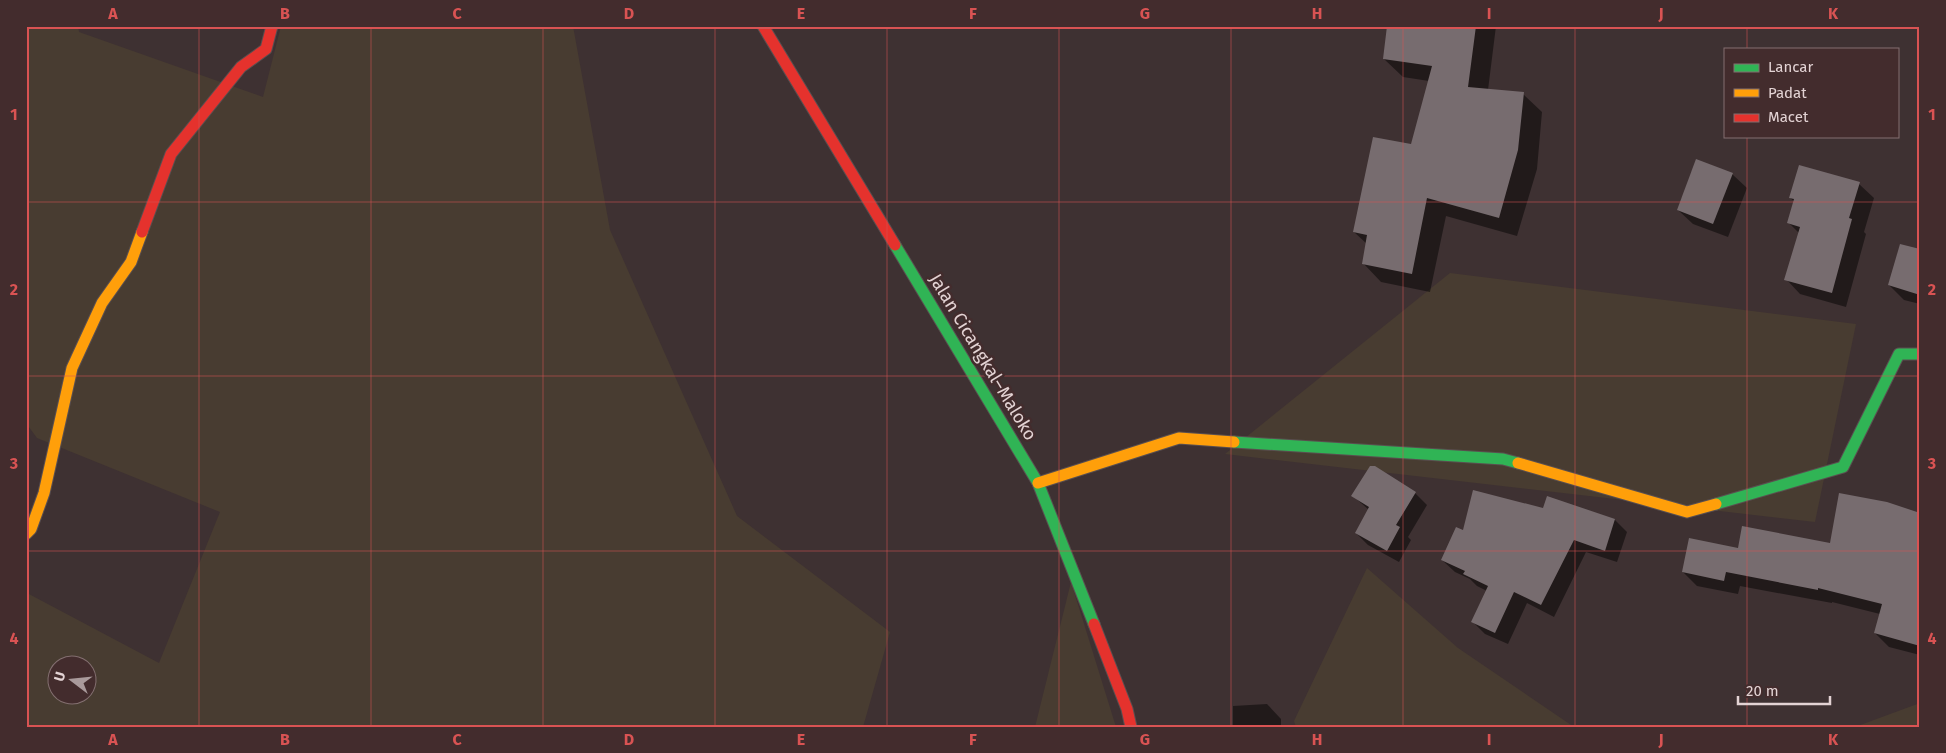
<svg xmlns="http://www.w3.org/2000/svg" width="1946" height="753" font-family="'Fira Sans',sans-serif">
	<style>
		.green { fill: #483c31; fill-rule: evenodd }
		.shadow { fill: #0007 }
		.building { fill: #776c6f }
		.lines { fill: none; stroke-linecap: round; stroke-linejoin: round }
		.fast-casing { stroke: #5a4f50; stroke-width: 13 }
		.slow-casing { stroke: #5a4f50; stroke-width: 13 }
		.jam-casing { stroke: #5a4f50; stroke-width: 13 }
		.fast { stroke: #30b455; stroke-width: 11 }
		.slow { stroke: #ff9f0a; stroke-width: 11 }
		.jam { stroke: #e5322d; stroke-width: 11 }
		.grid { fill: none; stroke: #d95353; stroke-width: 1; stroke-opacity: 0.55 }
		.labels { text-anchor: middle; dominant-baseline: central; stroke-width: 5; stroke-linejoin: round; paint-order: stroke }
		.street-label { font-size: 18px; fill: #e3d3d4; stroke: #432c2d }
		.neatline { fill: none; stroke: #d95353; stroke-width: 2 }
		.grid-label { font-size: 16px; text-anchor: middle; font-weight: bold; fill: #d95353 }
	</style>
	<rect width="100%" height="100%" fill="#3e3132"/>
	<g class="green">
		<path d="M26,26H78L79,32L263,97L281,26H573L610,230L737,516L890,632L863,727H26L27,593L159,663L220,512L37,438L26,423ZM58,666H88V696H58Z"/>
		<polygon points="1450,273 1856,324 1815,522 1225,454"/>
		<polygon points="1367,568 1458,648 1574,727 1296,727 1294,721"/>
		<polygon points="1071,582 1116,727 1035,727"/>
		<polygon points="1920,703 1920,727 1855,727"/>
	</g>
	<g class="shadow">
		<polygon points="1389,26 1496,26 1488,90 1523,94 1542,112 1537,169 1517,236 1446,216 1430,292 1381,282 1363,263 1367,244 1354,232 1411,146 1429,81 1403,77 1384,59"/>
		<polygon points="1732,174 1747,188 1728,237 1693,224 1678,210"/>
		<polygon points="1859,184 1874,198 1864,232 1866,234 1846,307 1800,294 1786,279 1799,233 1788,222 1794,201 1790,198"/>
		<polygon points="1920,251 1920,304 1904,300 1889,285"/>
		<polygon points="1415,493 1427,505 1408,537 1411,540 1399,562 1368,545 1356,533 1369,510 1353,496"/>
		<polygon points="1548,498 1615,520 1627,532 1617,562 1586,552 1554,617 1527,603 1508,644 1485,634 1473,622 1487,591 1477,586 1470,579 1455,572 1442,560 1464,531 1544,509"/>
		<polygon points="1920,514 1920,655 1889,647 1875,633 1880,614 1832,602 1832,603 1740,586 1738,594 1697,586 1683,572 1739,549 1830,544"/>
		<polygon points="1267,704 1281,719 1281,727 1233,727 1233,706"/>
	</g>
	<g class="building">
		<polygon points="1387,26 1476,26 1468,87 1524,92 1518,150 1499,218 1427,198 1412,274 1362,264 1367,235 1353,232 1373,137 1411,144 1432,66 1383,59"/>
		<polygon points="1696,159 1733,173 1713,224 1677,210"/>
		<polygon points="1799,165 1860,182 1849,218 1852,219 1832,293 1784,280 1800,227 1787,223 1794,199 1789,198"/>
		<polygon points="1900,244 1920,249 1920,295 1888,285"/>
		<polygon points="1370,466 1375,466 1416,492 1396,525 1400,527 1387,551 1355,533 1369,507 1351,496"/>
		<polygon points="1473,490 1543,508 1547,496 1615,519 1605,551 1574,540 1541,605 1514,592 1495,633 1471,622 1488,586 1463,574 1465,571 1441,560 1456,527 1463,530"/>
		<polygon points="1839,493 1887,502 1920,513 1920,646 1874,633 1882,604 1818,588 1818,590 1726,572 1724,581 1682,572 1689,538 1738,548 1742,526 1830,543"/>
	</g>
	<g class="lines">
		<defs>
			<g id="fast">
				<polyline points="895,245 1038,483 1094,624"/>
				<polyline points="1234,442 1503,459 1518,463"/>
				<polyline points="1716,504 1843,467 1899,354 1920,354"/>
			</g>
			<g id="slow">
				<polyline points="1518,463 1687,512 1716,504"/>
				<polyline points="1038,483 1179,438 1234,442"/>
				<polyline points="26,534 31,529 44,493 72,368 102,303 131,262 142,232"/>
			</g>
			<g id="jam">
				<polyline points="763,26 895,245"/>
				<polyline points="142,232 171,154 241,67 266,49 272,26"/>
				<polyline points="1094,624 1127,709 1131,727"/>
			</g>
		</defs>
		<use href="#fast" class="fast-casing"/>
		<use href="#slow" class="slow-casing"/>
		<use href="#jam" class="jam-casing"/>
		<use href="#fast" class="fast"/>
		<use href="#slow" class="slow"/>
		<use href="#jam" class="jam"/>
	</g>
	<path class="grid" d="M199,26V727M371,26V727M543,26V727M715,26V727M887,26V727M1059,26V727M1231,26V727M1403,26V727M1575,26V727M1747,26V49M1747,136V727M26,202H1920M26,376H1920M26,551H1920"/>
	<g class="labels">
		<g class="street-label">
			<text transform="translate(983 357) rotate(59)">Jalan Cicangkal–Maloko</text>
		</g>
	</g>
	<rect width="1946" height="753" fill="none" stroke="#432c2d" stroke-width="55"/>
	<rect x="1724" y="48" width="175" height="90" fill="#432c2d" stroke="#836f70"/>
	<rect x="1734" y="64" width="25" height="8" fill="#30b455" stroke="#836f70"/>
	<text x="1768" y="72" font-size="15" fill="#e3d3d4">Lancar</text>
	<rect x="1734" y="89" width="25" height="8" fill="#ff9f0a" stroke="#836f70"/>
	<text x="1768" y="98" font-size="15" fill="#e3d3d4">Padat</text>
	<rect x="1734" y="114" width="25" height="8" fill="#e5322d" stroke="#836f70"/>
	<text x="1768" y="122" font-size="15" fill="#e3d3d4">Macet</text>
	<g transform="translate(72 680) rotate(286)"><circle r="24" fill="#432c2d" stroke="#836f70"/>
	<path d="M0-4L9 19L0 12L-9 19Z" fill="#a99a9b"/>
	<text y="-8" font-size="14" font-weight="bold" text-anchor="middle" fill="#e3d3d4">U</text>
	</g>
	<path d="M1738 696v8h92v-8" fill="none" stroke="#e3d3d4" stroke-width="2.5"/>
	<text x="1746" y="696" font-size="15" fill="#e3d3d4" stroke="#432c2d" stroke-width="4" paint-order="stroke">20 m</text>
	<rect x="28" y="28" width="1890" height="698" class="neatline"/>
	<g class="grid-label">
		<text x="113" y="19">A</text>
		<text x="285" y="19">B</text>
		<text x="457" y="19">C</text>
		<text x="629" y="19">D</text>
		<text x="801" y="19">E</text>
		<text x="973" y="19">F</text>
		<text x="1145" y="19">G</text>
		<text x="1317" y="19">H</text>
		<text x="1489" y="19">I</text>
		<text x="1661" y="19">J</text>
		<text x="1833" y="19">K</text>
		<text x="14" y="120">1</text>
		<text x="1932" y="120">1</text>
		<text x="14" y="295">2</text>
		<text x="1932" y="295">2</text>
		<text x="14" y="469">3</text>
		<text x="1932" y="469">3</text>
		<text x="14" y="644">4</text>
		<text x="1932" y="644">4</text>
		<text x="113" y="745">A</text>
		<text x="285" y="745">B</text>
		<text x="457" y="745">C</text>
		<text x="629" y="745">D</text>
		<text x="801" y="745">E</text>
		<text x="973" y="745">F</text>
		<text x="1145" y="745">G</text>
		<text x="1317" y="745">H</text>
		<text x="1489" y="745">I</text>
		<text x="1661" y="745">J</text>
		<text x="1833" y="745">K</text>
	</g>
</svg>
